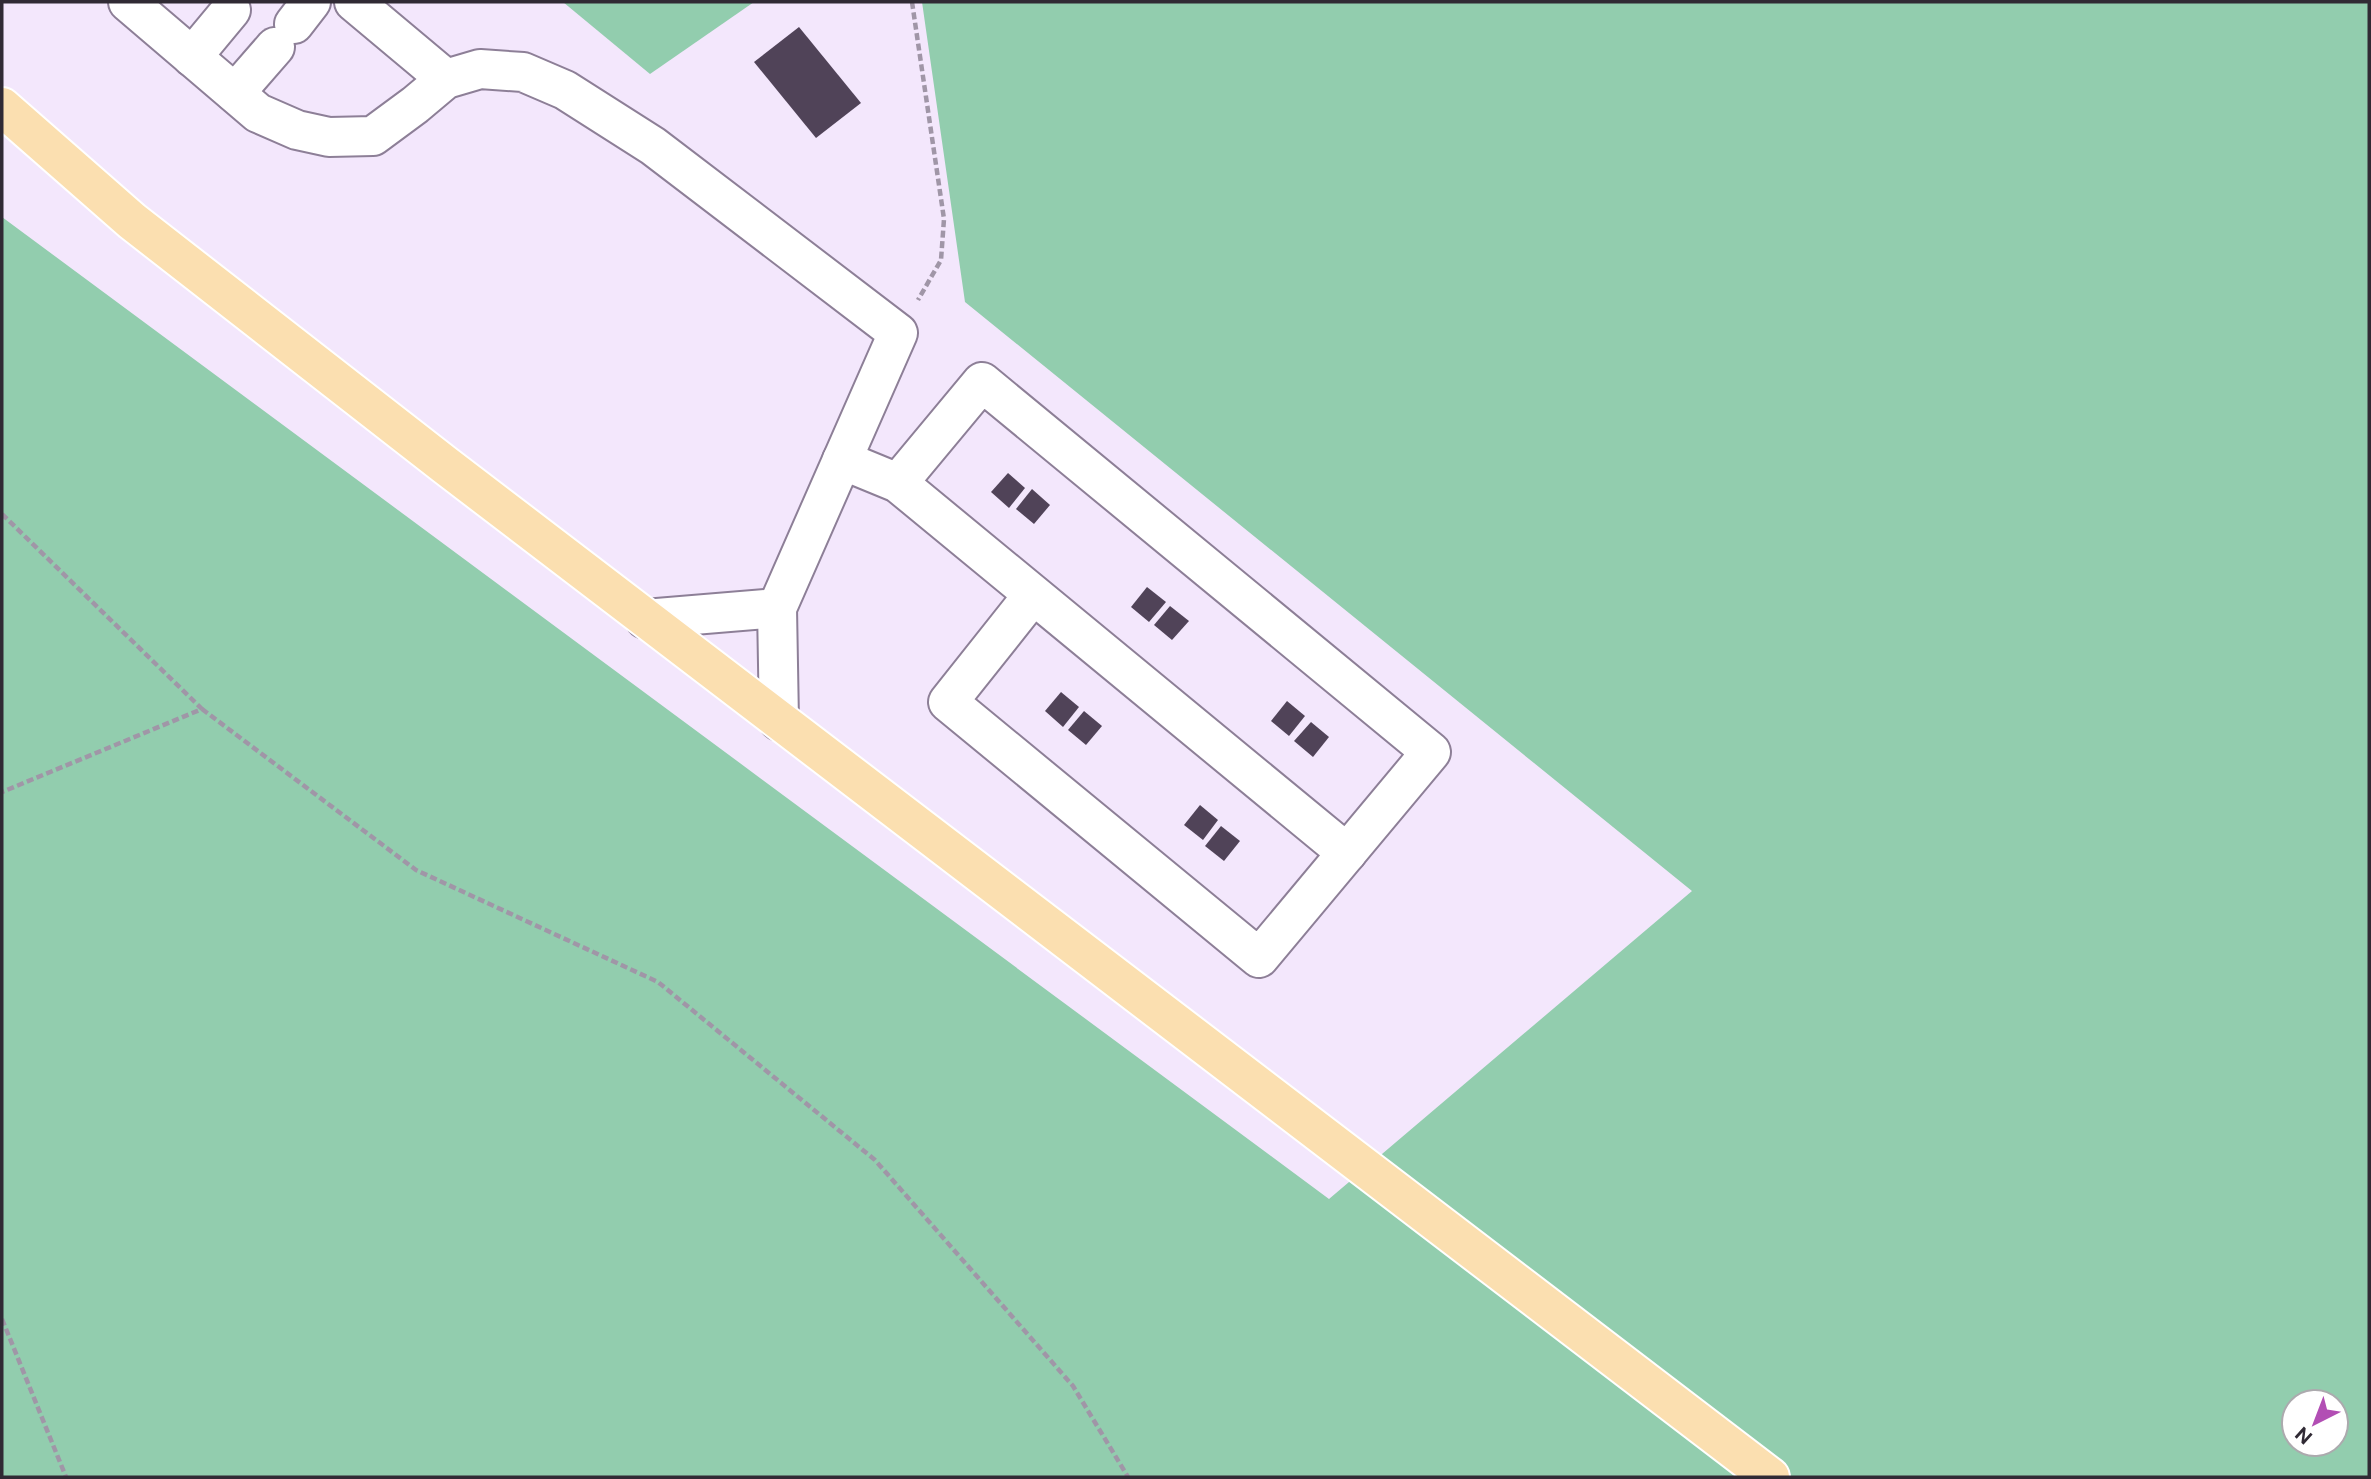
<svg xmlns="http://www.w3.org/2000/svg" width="2371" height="1479" font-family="'Public Sans',sans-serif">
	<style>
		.green { fill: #92cdae; fill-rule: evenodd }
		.building { fill: #504358 }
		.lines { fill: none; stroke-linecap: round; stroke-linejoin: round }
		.minor-casing { stroke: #8d7f97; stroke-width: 42 }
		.major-casing { stroke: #fff; stroke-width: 42 }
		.path { stroke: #a096a7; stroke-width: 4.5; stroke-dasharray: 7 3.5; stroke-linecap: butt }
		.minor { stroke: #fff; stroke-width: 38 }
		.major { stroke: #fbdfb0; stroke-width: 38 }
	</style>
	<rect width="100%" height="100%" fill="#f3e7fc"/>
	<g class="green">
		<polygon points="563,2 754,2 650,74"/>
		<path d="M922,2H2369V1477H2V217L1329,1199L1692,891L965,302ZM2294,1402H2336V1444H2294Z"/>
	</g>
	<g class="building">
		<polygon points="799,27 861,103 816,138 754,62"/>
		<polygon points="1008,473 1025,488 1009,508 991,492"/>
		<polygon points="1032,489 1050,505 1034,524 1016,509"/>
		<polygon points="1147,587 1166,602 1149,622 1131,607"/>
		<polygon points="1170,606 1189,621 1172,640 1154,625"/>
		<polygon points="1061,692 1079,707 1063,727 1045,711"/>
		<polygon points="1287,701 1305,716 1289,736 1271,721"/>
		<polygon points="1084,711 1102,726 1086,745 1068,730"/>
		<polygon points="1311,722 1329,737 1313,757 1294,741"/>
		<polygon points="1200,805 1218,820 1203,840 1184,825"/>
		<polygon points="1221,826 1240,841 1224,861 1205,846"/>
	</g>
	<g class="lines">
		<defs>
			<g id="minor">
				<polyline points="128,2 258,113 297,130 329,137 373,136 415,105 446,79 480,69 523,72 565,90 653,146 898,333 777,608 779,721"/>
				<polyline points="354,2 446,79"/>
				<polyline points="294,24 311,2"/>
				<polyline points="192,57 231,10"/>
				<polyline points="235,93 275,47"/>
				<polyline points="842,460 898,483 1347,853"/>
				<polyline points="898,483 982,382 1431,752 1259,958 948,702 1033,595"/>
				<polyline points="645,619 777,608"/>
			</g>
			<polyline id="major" points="2,107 132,221 445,465 1770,1477"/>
		</defs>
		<use href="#minor" class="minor-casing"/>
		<use href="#major" class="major-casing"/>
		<g class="path">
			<polyline points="912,2 944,219 941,260 918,300"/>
			<polyline points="2,514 202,709 2,792"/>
			<polyline points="202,709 416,870 658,982 875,1160 1073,1386 1128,1477"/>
			<polyline points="2,1319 66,1477"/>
		</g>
		<use href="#minor" class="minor"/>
		<use href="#major" class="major"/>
	</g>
	<rect width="2371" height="1479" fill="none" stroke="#302a34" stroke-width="7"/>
	<g transform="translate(2315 1423) rotate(222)"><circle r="33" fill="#ffffff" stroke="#acaaae" stroke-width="2"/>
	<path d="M0-5L12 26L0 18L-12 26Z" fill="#b24eb4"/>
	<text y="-10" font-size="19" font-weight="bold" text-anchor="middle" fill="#302a34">N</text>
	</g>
</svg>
